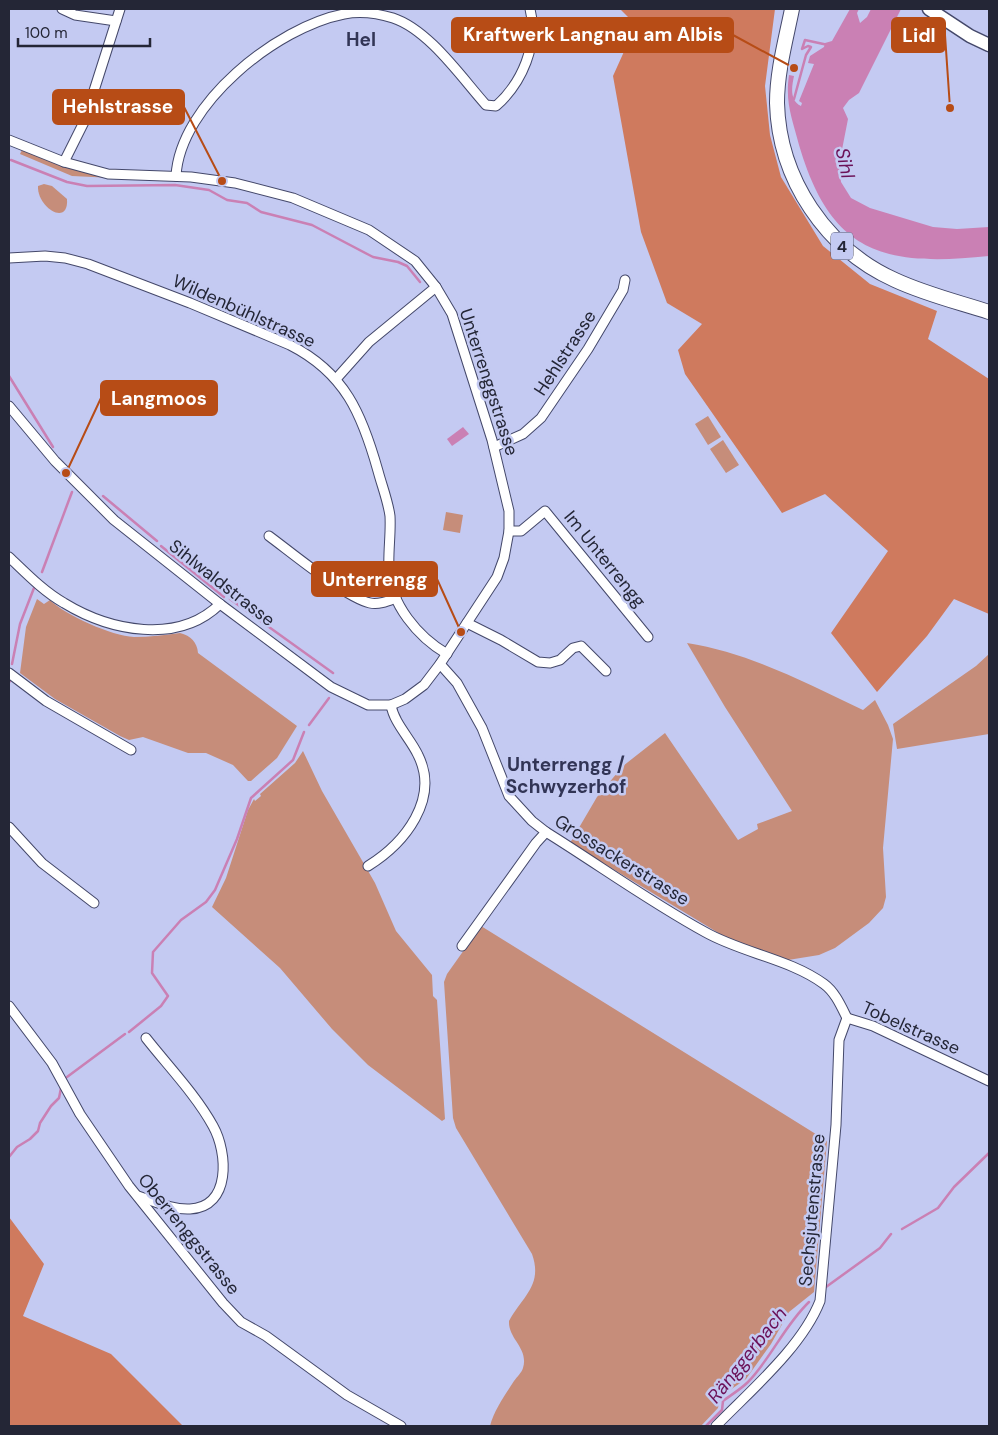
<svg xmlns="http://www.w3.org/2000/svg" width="998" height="1435" font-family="'DM Sans',sans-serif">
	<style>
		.green { fill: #c68d7a }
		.forest { fill: #cf7a5e }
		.water { fill: #ca80b4 }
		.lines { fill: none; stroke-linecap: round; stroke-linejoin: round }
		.stream { stroke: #ca80b4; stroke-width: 2.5 }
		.street-casing { stroke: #44486a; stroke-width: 11 }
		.secondary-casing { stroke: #44486a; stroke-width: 15 }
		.primary-casing { stroke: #44486a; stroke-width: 16 }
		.street { stroke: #fff; stroke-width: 9 }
		.secondary { stroke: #fff; stroke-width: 12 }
		.primary { stroke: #fff; stroke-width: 14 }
		.labels { text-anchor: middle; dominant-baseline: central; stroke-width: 5; stroke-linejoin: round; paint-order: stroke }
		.shield { fill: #c4caf2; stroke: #54576e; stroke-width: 1 }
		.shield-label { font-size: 16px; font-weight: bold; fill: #242636 }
		.street-label { font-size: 18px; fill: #242636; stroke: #c4caf2 }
		.neighbourhood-label { font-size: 19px; font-weight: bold; fill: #323556; stroke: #c4caf2 }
		.water-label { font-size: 19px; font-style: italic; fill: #6b1158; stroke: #c4caf2 }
		.leader { fill: none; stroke: #b74c16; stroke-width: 2 }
		.callout-dot { fill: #b74c16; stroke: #c4caf2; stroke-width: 2 }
		.callout { fill: #b74c16; stroke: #b74c16; stroke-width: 2 }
		.callout-label { font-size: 19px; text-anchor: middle; font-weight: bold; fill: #fff }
	</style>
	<rect width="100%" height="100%" fill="#c4caf2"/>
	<g class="green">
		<polygon points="22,150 72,169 113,178 72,176 20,154"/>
		<path d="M44,184L52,186L67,199C69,227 37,208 38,186Z"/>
		<polygon points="708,416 721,437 708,445 695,424"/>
		<polygon points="723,440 739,465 726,473 710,449"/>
		<polygon points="446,512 463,515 460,533 443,530"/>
		<path d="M37,599L44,604L50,600C65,615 112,636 134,637C150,637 165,635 180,633C191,636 197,642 198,653L297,726L277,758L251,781H248L233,765L206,753H188L143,737L129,740L120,736L55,699L20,673L26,627Z"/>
		<path d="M687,643C750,653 806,683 863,710L875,700L888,725L893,739L883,848L886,897L883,908L869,923L835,948L819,955L788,960L730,940L570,843L597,797L623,766L665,733L738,840L758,829L757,824L792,811L725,707Z"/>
		<polygon points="989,654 989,734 897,749 893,724 976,666"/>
		<polygon points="303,751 322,791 375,883 396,931 432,975 433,996 437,1000 445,1119 442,1121 368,1065 332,1029 280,968 212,907 226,878 248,810 254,799 255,801 261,796 260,794 295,763"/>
		<path d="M481,926L827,1141L814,1292L789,1312L771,1344L746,1379L720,1397L718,1408L701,1426H490C494,1410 505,1395 514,1381C517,1377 522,1372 523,1368C529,1348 508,1339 509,1321C523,1296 543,1285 532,1254L456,1128L453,1118L444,982L447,974Z"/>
	</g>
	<g class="forest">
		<polygon points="620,9 775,9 765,86 770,135 781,177 823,246 870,284 937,311 928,339 989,379 989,614 954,599 927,636 877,692 831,633 888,551 825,494 782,513 685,374 678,350 702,324 667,303 641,232 613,76 636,25"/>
		<polygon points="9,1217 44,1264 23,1316 111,1354 183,1426 9,1426"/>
	</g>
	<g class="water">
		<path d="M850,9H859L857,13L860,23L867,17L871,9H901L859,93L849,100L843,108L848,119L839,165L841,182L851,198L870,208L933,227L957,229L989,227V256C884,267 831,254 799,145C792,118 785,103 789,75L794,76C792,86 789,100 801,106L802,103L799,101L814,64L808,63L810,56L824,47L825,43L832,41Z"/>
		<polygon points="463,427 469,434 452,446 447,439"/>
	</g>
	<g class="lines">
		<g class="stream">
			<polyline points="794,99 806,55 811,47 808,46 802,49 805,40 828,45"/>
			<polyline points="11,160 67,182 87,186 175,185 209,190 227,200 247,203 261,212 312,225 373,257 398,262 407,266 420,282"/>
			<polyline points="9,376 53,447"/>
			<polyline points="103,496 157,541"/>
			<polyline points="161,546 224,597"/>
			<polyline points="42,572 72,492"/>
			<polyline points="230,599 333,673"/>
			<polyline points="12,664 20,624 34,588"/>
			<polyline points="9,682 10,681"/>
			<polyline points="309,725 329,698"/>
			<polyline points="129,1032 161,1006 168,996 152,973 153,952 181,920 206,902 215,890 237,839 251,798 293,760 304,732"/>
			<polyline points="67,1077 125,1034"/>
			<polyline points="9,1157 17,1147 30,1139 38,1131 40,1123 51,1106 59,1098 61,1088"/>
			<polyline points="902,1229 938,1208 954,1187 989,1153"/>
			<polyline points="826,1287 880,1248 891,1234"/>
			<path d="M706,1426L722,1410L723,1401C731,1395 741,1389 748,1382C772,1357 784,1326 809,1302"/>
		</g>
		<defs>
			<g id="street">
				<polyline points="62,9 75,15 116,21"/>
				<polyline points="9,140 64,162 108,174 191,177 235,183 293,198 369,230 415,261 436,287 452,314 492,440 509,511 509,531 504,558 497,577 440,664 424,685 405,699 391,705 368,705 331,687 220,604 114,520 55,461 9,406"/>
				<polyline points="64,162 84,122 120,9"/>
				<path d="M176,176C180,104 277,27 344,14C361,11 377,13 393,18C429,30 461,77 486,105L496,106C522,83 539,44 530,9"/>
				<path d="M9,258L45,256L65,258L88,264L190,303L290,345C345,373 362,414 378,471C382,486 388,501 390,516C391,534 388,551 389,569C390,604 418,637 447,654"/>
				<polyline points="336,379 369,342 436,287"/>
				<polyline points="494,447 523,434 541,418 588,349 623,290 625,280"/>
				<polyline points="509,531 521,531 545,511 648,637"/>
				<path d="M269,536C292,553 345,597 370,603C379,605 388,601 396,598"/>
				<path d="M9,557C26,573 43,591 64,603C110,631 178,645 220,604"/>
				<polyline points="467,623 501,640 538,662 550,663 560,660 573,648 581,646 606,671"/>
				<path d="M440,664L457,683L482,728L509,796L532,821L546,832C599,865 650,902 705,932C742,953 790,959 824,984C835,992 841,1006 847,1018"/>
				<polyline points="9,673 46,701 131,750"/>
				<polyline points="9,827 42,863 94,903"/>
				<path d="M368,866C405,843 440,799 418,755C410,738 394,723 391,705"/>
				<polyline points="462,946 536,843 546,832"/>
				<polyline points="9,1006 52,1063 80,1114 129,1186 223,1303 241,1322 266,1336 347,1395 401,1426"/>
				<polyline points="847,1018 873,1026 989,1081"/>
				<path d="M138,1196C154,1201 172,1210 190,1209C231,1207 228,1153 213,1126C196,1095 168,1066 146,1038"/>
				<path d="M716,1426C751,1390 802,1347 820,1301L836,1125L839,1040L847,1018"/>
			</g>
			<polyline id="secondary" points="929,9 970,36 989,45"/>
			<path id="primary" d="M792,9C786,39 777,71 777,103C779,179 826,249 895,280C925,294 958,302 989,312"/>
		</defs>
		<use href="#street" class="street-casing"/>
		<use href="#secondary" class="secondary-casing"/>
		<use href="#primary" class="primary-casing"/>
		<use href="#street" class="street"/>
		<use href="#secondary" class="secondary"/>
		<use href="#primary" class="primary"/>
	</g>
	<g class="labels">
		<rect class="shield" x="831" y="232.5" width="22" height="27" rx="4"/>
		<g class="shield-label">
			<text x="842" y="246">4</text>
		</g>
		<g class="street-label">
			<text transform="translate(244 311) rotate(24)">Wildenbühlstrasse</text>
			<text transform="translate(565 353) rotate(-57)">Hehlstrasse</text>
			<text transform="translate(489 382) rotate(72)">Unterrenggstrasse</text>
			<text transform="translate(605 559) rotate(51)">Im Unterrengg</text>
			<text transform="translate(222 583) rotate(38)">Sihlwaldstrasse</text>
			<text transform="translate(622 860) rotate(32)">Grossackerstrasse</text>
			<text transform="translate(911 1028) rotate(24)">Tobelstrasse</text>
			<text transform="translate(812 1210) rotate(-85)">Sechsjutenstrasse</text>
			<text transform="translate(189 1234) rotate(51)">Oberrenggstrasse</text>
		</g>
		<g class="neighbourhood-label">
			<text x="361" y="39">Hel</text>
			<text x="566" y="764">Unterrengg /<tspan x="566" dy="22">Schwyzerhof</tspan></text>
		</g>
		<g class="water-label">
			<text transform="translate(845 163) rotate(78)">Sihl</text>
			<text transform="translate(747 1355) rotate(-52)">Ränggerbach</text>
		</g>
	</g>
	<path class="leader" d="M794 68L733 35M950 108L945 35M222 181L184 107M66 473L101 398M461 632L437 579"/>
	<g class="callout-dot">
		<circle cx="794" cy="68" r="5"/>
		<circle cx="950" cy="108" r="5"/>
		<circle cx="222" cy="181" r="5"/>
		<circle cx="66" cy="473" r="5"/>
		<circle cx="461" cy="632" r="5"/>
	</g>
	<g class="callout">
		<rect x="452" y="18" width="281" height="34" rx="5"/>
		<rect x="892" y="18" width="53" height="34" rx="5"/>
		<rect x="53" y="90" width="131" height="34" rx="5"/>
		<rect x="101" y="381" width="116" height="34" rx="5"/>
		<rect x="312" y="562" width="125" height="34" rx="5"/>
	</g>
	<g class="callout-label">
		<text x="593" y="41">Kraftwerk Langnau am Albis</text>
		<text x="919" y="42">Lidl</text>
		<text x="118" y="113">Hehlstrasse</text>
		<text x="159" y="405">Langmoos</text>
		<text x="375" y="586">Unterrengg</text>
	</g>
	<rect width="998" height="1435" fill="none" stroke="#242636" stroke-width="20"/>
	<path d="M18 38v8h132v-8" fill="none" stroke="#242636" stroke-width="2.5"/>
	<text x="25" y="38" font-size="15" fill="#242636" stroke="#c4caf2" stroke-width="4" paint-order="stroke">100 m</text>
</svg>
